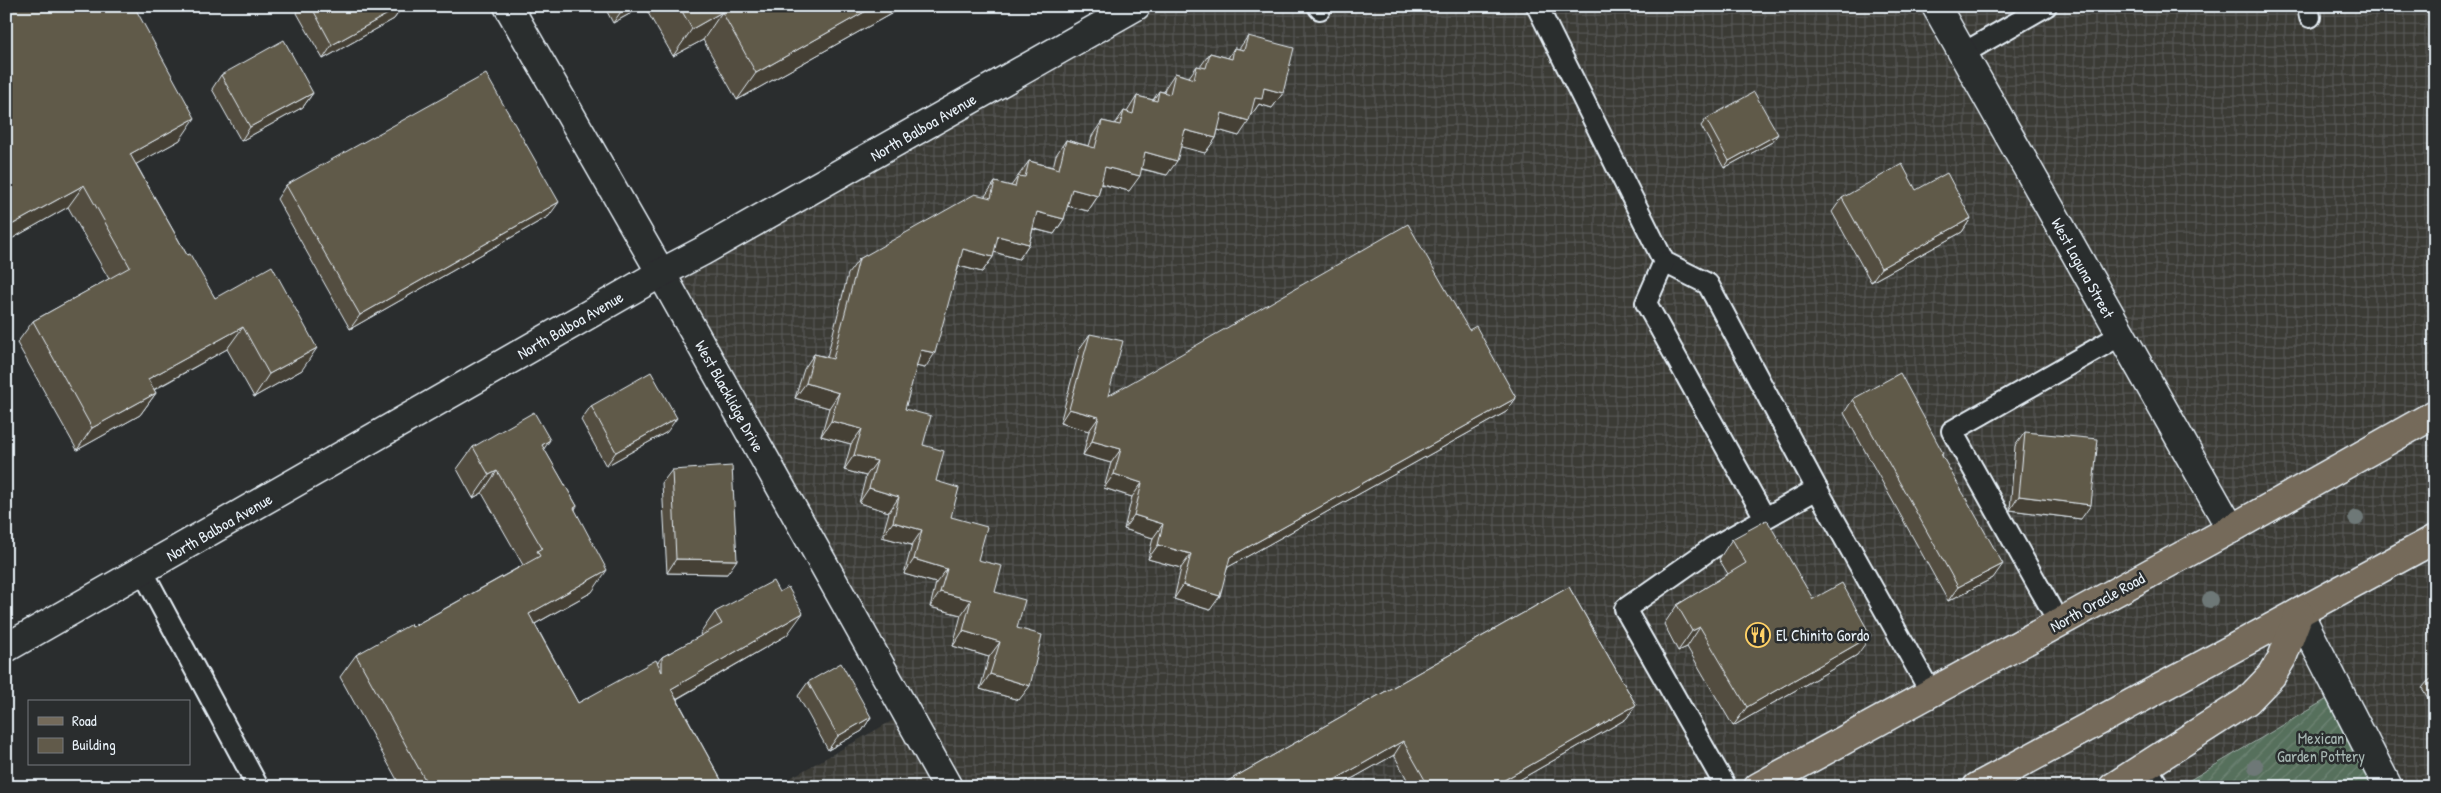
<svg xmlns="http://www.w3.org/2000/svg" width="2441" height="793" font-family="'Patrick Hand',sans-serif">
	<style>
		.industrial { fill: url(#industrial-grid) }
		.garden { fill: url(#garden-furrows); stroke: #9fb0aa }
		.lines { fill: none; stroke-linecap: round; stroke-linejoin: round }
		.lane-casing { stroke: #e8f1f8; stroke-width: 24 }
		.street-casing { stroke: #e8f1f8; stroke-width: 31 }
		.primary-casing { stroke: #e8f1f8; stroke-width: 31 }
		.highway-casing { stroke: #e8f1f8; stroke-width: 31 }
		.lane { stroke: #2a2d2e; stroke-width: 20 }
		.street { stroke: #2a2d2e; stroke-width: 28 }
		.primary { stroke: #746a5a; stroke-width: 28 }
		.highway { stroke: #746a5a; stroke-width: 28 }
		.tree { fill: #6e7877 }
		.wall { fill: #534d40; stroke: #e8f1f8 }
		.shaded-wall { fill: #443f34; stroke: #e8f1f8 }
		.building { fill: #615a4a; stroke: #e8f1f8 }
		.labels { text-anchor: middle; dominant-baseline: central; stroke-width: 5; stroke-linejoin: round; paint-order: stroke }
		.street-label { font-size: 16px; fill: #e8f1f8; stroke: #2a2d2e }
		.poi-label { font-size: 16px; fill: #e8f1f8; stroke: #2a2d2e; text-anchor: start }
		.park-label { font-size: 16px; fill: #a6b6b2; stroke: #2a2d2e }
	</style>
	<defs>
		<pattern id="industrial-grid" width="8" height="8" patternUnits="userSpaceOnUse" patternTransform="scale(1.25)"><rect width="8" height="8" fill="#3a3a36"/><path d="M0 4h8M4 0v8" fill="none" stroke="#565754"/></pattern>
		<pattern id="garden-furrows" width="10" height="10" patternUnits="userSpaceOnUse" patternTransform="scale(1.25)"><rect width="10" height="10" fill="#566f5c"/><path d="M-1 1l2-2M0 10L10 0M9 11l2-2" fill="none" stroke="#6e8474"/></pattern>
	</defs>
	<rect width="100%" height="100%" fill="#2a2d2e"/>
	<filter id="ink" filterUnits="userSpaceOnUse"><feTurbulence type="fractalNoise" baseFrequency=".02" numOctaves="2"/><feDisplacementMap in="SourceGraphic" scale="10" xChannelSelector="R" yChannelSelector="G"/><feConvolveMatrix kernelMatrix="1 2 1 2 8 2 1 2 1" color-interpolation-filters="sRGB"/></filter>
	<g filter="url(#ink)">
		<polygon class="industrial" points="1135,6 2435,6 2435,787 774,787 906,713 661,273"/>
		<polygon class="garden" points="2339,692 2388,787 2178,787"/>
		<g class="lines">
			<defs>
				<g id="lane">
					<polyline points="1318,6 1320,9"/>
					<polyline points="1537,6 1664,262 1708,284 1817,489 1931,693"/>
					<polyline points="2308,6 2310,17"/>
					<polyline points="1962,54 2046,6"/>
					<polyline points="1664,262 1646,303 1765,518"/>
					<polyline points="142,570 258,787"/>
					<polyline points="2059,623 1952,431 2121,335"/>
					<polyline points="2146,766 2159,787"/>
					<polyline points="1726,787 1625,609 1712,548 1817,489"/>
				</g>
				<g id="street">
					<polyline points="508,6 661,273 948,787"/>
					<polyline points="1936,6 2231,529"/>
					<polyline points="2299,613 2388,787"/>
					<polyline points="6,648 661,273 703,251 1136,6"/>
				</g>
				<g id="primary">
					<polyline points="1758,787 2231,529 2435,414"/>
					<polyline points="1977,787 2435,539"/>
				</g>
				<polyline id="highway" points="2113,787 2247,701 2272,675 2282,658 2299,613"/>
			</defs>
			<use href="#lane" class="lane-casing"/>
			<use href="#street" class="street-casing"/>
			<use href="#primary" class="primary-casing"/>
			<use href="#highway" class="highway-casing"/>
			<use href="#lane" class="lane"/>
			<use href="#street" class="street"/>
			<use href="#primary" class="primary"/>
			<use href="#highway" class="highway"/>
		</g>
		<g class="tree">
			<circle cx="2356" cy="518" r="8"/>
			<circle cx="2210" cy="600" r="8"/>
			<circle cx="2256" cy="767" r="8"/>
		</g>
		<g class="wall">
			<polygon points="293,6 403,6 394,19 323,59"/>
			<polygon points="604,6 905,6 737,100 703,40 673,56 644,6 613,23"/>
			<polygon points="6,10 180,140 136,164 187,255 215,298 302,370 254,397 227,349 154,390 156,393 140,415 77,450 17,343 33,321 109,279 68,207 6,242"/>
			<polygon points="1248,36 1283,93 1272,108 1259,104 1252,114 1251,114 1239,136 1218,130 1216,138 1205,153 1181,146 1167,175 1141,169 1129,191 1101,184 1098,196 1088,211 1067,206 1064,219 1054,234 1033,229 1029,244 1019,259 994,252 993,257 982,272 959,266 925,368 916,366 905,409 923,445 936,481 951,517 978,560 995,592 1017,628 1019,700 980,689 989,657 953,646 961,615 930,607 936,583 904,574 912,545 882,537 889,512 859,503 866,476 844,470 851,444 821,436 829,408 795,398 804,369 814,354 827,357 848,274 859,259 985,196 995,182 1011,186 1029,161 1053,167 1056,155 1066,140 1089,146 1092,136 1102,121 1115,124 1124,111 1127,112 1137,96 1153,100 1159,91 1164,92 1165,88 1175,73 1189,77 1197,66 1200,67 1210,53 1228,58 1234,48 1239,49"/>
			<polygon points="221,75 313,93 303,107 241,141 212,89"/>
			<polygon points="1706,119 1772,142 1724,168 1701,126"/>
			<polygon points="286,185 549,216 350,329 277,199"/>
			<polygon points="1842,198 1971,218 1962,232 1871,282 1832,212"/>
			<polygon points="1469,330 1516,398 1506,412 1228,567 1210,610 1174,599 1181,568 1148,559 1153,538 1124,529 1132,497 1104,488 1111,463 1083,455 1089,431 1060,423 1080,348 1090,334 1108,396"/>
			<polygon points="1853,399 1943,453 1942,455 1993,578 1948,601 1844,413"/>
			<polygon points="591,406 667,432 606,466 581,420"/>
			<polygon points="2025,432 2081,519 2010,510 2015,446"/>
			<polygon points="473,447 544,449 577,506 575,509 592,592 535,624 578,703 657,663 662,657 701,636 700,634 715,612 787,635 677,699 725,787 401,787 340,677 356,655 412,627 523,565 482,493 473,498 457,469"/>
			<polygon points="672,470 727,574 667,573 662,483"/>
			<polygon points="1732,539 1813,599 1857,655 1733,726 1687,647 1678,651 1664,624 1677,605 1728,574 1719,559"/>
			<polygon points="1569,587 1636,705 1626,719 1507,787 1411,787 1394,755 1337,787 1219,787 1221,785"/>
			<polygon points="2435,677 2435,710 2422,688 2428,681"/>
			<polygon points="808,682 871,717 862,731 828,750 798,696"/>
		</g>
		<g class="shaded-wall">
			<polygon points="402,6 403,6 394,19 323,59 332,45"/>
			<polygon points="625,6 644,6 613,23"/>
			<polygon points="875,6 905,6 737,100 756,73"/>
			<polygon points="722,12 703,40 673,56 692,29"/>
			<polygon points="1264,88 1283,93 1272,108 1259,104 1252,114 1244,112 1255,98"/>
			<polygon points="313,93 303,107 241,141 250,127"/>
			<polygon points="1222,113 1249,121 1239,136 1211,128"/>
			<polygon points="195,118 180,140 115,176 130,154"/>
			<polygon points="1185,130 1216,138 1205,153 1174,145"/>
			<polygon points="1778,134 1772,142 1724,168 1729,161"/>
			<polygon points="1145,152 1177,161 1167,175 1135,167"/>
			<polygon points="1105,167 1140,176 1129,191 1095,182"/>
			<polygon points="84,185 68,207 6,242 6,228"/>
			<polygon points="1072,189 1098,196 1088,211 1061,204"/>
			<polygon points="559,202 549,216 350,329 360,315"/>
			<polygon points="1037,212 1064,219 1054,234 1027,227"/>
			<polygon points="1971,218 1962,232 1871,282 1881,268"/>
			<polygon points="998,236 1029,244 1019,259 987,250"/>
			<polygon points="963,249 993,257 982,272 952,264"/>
			<polygon points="243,327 227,349 133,401 148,379"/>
			<polygon points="317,348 302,370 254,397 269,374"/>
			<polygon points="921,350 935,353 925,368 910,365"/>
			<polygon points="806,383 839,393 829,408 795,398"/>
			<polygon points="156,393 140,415 77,450 92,428"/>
			<polygon points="1516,398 1506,412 1221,571 1230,557"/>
			<polygon points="1069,409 1099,417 1089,431 1060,423"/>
			<polygon points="677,418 667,432 606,466 616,452"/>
			<polygon points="831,421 862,429 851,444 821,436"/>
			<polygon points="550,440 535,462 542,445"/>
			<polygon points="1092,441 1121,449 1111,463 1083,455"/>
			<polygon points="854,455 877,461 866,476 844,470"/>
			<polygon points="497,471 482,493 473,498 489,475"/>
			<polygon points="1114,474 1142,483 1132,497 1104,488"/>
			<polygon points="869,488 899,497 889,512 859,503"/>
			<polygon points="2019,496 2091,505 2081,519 2010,510"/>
			<polygon points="1134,515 1163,524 1153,538 1124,529"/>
			<polygon points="893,522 922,530 912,545 882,537"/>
			<polygon points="1158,545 1191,554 1181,568 1148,559"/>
			<polygon points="676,559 737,560 727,574 667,573"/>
			<polygon points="914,559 947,569 936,583 904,574"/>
			<polygon points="2003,564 1993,578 1948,601 1958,587"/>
			<polygon points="607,570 592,592 513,636 529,614"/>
			<polygon points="1183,585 1220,596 1210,610 1174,599"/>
			<polygon points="940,592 971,600 961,615 930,607"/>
			<polygon points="803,613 787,635 655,711 671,689"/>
			<polygon points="1700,627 1687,647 1678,651 1692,631"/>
			<polygon points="963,631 1000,642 989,657 953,646"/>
			<polygon points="1871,636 1857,655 1733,726 1747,707"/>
			<polygon points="990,674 1030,686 1019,700 980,689"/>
			<polygon points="1636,705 1626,719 1507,787 1492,787"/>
			<polygon points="871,717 862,731 828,750 838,736"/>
			<polygon points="1403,741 1394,755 1337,787 1322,787"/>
		</g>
		<g class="building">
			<polygon points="14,6 134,6 195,118 130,154 187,255 190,254 215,298 272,266 317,348 269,374 243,327 148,379 156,393 92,428 33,321 130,267 84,185 6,228 6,10"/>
			<polygon points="311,6 402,6 332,45"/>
			<polygon points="679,6 875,6 756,73 722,12 692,29"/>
			<polygon points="1248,36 1294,48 1283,93 1264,88 1262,99 1255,98 1249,121 1222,113 1216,138 1185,130 1177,161 1145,152 1140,176 1105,167 1098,196 1072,189 1064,219 1037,212 1029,244 998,236 993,257 963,249 935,353 921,350 905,409 931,416 923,445 944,451 936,481 959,488 951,517 987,527 978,560 1002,566 995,592 1025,600 1017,628 1042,635 1030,686 990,674 1000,642 963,631 971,600 940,592 947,569 914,559 922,530 893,522 899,497 869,488 877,461 854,455 862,429 831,421 839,393 806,383 814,354 833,359 859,259 975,194 991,198 995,182 1015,187 1018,176 1025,177 1029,161 1059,169 1066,140 1095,148 1102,121 1120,125 1124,111 1133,114 1137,96 1157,101 1159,91 1170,94 1175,73 1194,79 1197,66 1206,68 1210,53 1232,59 1234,48 1244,50"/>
			<polygon points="284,40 313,93 250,127 221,75"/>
			<polygon points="486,74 559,202 360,315 286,185"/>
			<polygon points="1754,92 1778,134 1729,161 1706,119"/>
			<polygon points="1902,164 1916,190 1947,173 1971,218 1881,268 1842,198"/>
			<polygon points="1408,224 1469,330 1476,326 1516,398 1230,557 1220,596 1183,585 1191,554 1158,545 1163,524 1134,515 1142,483 1114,474 1121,449 1092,441 1099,417 1069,409 1090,334 1123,341 1108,396"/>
			<polygon points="651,372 677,418 616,452 591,406"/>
			<polygon points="1900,373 1943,453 1941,454 2003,564 1958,587 1853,399"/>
			<polygon points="534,412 550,440 542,445 577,506 574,508 607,570 529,614 578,703 656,660 662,672 662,657 722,624 715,612 773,581 779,592 788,587 803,613 671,689 725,787 429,787 356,655 411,624 412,627 540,556 537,551 542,548 497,471 489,475 473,447"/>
			<polygon points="2025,432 2098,439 2091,505 2019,496"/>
			<polygon points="732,466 737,560 676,559 672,470"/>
			<polygon points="1767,520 1813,599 1842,583 1871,636 1747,707 1700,627 1692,631 1677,605 1746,563 1732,539"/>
			<polygon points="1569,587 1636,705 1492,787 1429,787 1403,741 1322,787 1222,787 1221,785"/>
			<polygon points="841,663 871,717 838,736 808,682"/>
			<polygon points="2435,677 2435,694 2428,681"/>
		</g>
	</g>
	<defs>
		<symbol id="restaurant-ring" viewBox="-11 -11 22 22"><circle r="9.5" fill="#2a2d2e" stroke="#ffd166" stroke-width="1.5"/><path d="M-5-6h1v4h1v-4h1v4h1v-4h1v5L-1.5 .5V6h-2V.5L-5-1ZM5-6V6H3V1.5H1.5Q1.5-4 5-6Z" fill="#ffd166"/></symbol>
	</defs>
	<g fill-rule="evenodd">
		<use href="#restaurant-ring" x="1744" y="621" width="28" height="28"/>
	</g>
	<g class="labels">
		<g class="street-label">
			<text transform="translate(923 127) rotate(-30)">North Balboa Avenue</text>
			<text transform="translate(2083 268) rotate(61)">West Laguna Street</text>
			<text transform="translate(570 325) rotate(-30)">North Balboa Avenue</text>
			<text transform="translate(730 396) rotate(61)">West Blacklidge Drive</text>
			<text transform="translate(219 527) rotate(-30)">North Balboa Avenue</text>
			<text transform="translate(2097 602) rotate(-29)">North Oracle Road</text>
		</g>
		<g class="poi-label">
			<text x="1776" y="635">El Chinito Gordo</text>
		</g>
		<g class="park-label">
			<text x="2321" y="738">Mexican<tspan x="2321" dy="18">Garden Pottery</tspan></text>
		</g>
	</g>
	<rect width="2441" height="793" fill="none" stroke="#2a2d2e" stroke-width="25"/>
	<rect x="12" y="12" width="2416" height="768" fill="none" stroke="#e8f1f8" stroke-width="2" filter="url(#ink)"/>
	<rect x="28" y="700" width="162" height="65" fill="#2a2d2e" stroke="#767b7f"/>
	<rect x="38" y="717" width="25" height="8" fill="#746a5a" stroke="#767b7f"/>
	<text x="72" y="726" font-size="15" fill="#e8f1f8">Road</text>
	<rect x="38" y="738" width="25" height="15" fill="#615a4a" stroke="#767b7f"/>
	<text x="72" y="750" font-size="15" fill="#e8f1f8">Building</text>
</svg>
